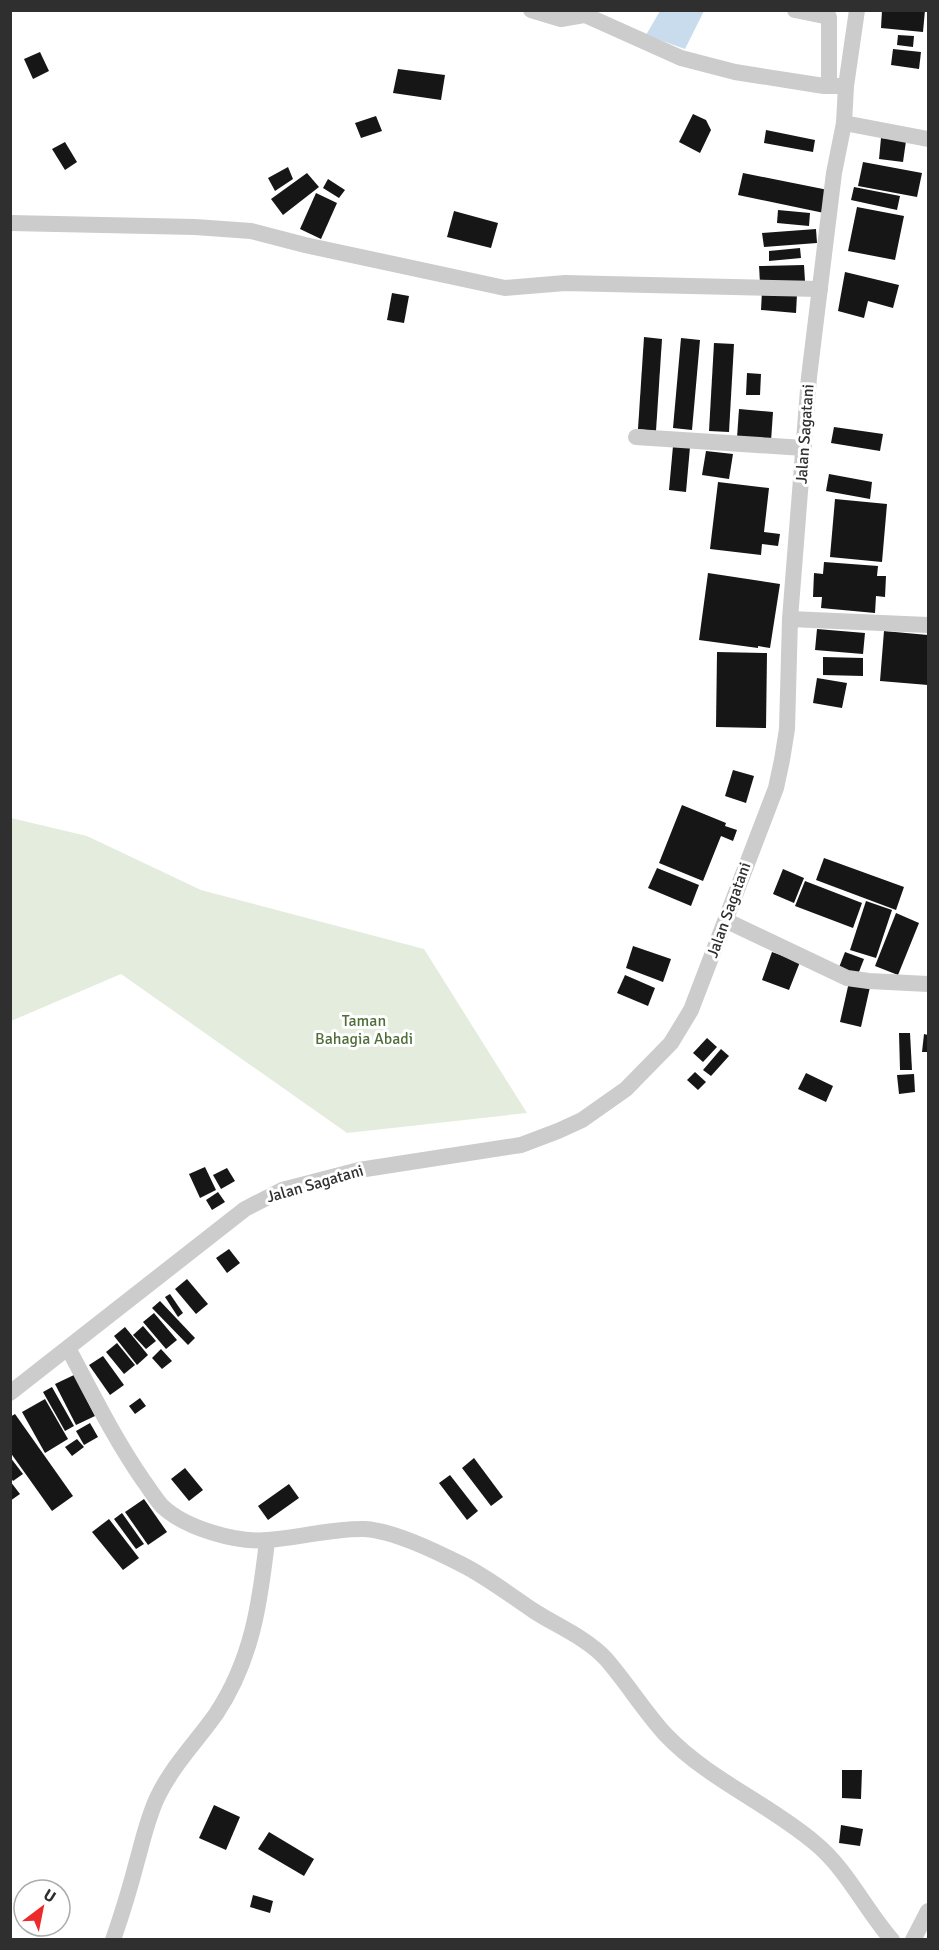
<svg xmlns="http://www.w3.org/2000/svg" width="939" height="1950" font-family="Signika,sans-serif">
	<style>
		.green { fill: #e4eddd }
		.water { fill: #c8dcee }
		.building { fill: #161616 }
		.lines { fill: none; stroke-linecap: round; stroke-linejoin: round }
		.minor { stroke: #ccc; stroke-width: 16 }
		.labels { text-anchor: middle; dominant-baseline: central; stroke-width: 6; stroke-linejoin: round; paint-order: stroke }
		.street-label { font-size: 16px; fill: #2f2f2f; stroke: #fff }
		.park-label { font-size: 16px; fill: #4f6e3a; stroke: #fff }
	</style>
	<rect width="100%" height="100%" fill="#fff"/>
	<polygon class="green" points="11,818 87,836 201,890 424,949 527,1113 347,1133 121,974 11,1021"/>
	<polygon class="water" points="660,11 704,11 685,49 646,35"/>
	<g class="building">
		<polygon points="882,10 925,10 923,32 881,28"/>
		<polygon points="898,35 914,36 913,47 897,45"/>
		<polygon points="893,49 921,52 919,69 891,65"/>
		<polygon points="40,52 49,71 33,79 24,59"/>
		<polygon points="398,69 445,75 441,100 393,93"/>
		<polygon points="693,114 706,120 711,130 700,153 679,142"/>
		<polygon points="376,116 382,131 361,138 355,123"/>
		<polygon points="766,130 815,140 813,152 764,143"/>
		<polygon points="881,138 906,141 903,162 879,159"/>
		<polygon points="65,142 77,162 65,170 52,149"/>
		<polygon points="863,162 922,173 917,197 858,186"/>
		<polygon points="288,167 293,179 275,191 268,178"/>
		<polygon points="307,173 319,187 283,215 271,199"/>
		<polygon points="743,173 828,190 824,213 738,195"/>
		<polygon points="328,179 345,190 339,198 323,188"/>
		<polygon points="854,187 900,196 897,210 851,200"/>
		<polygon points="316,193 337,203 321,239 300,229"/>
		<polygon points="857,207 904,216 895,260 848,251"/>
		<polygon points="778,210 810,213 809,226 777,223"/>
		<polygon points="454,211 498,223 491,248 447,237"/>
		<polygon points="816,229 817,243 764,247 762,233"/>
		<polygon points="800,248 801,258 769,261 769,251"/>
		<polygon points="804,265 805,281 760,283 759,266"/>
		<polygon points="845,272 899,285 893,308 868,301 864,318 838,311"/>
		<polygon points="762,291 797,294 796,313 761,310"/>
		<polygon points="392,293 409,296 404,323 387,320"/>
		<polygon points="644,337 662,339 656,431 638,429"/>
		<polygon points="681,338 700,340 692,430 673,428"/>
		<polygon points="714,343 734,344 729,432 709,431"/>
		<polygon points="747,373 761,374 760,395 746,395"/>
		<polygon points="739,409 773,412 771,441 737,438"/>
		<polygon points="834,427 883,434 880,451 831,443"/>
		<polygon points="673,446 690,447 686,492 669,490"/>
		<polygon points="706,451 733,454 729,479 702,475"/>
		<polygon points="829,474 872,482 870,499 826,491"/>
		<polygon points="718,482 769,488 764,532 780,534 778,546 762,544 761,555 710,549"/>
		<polygon points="835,499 887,504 882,562 830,557"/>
		<polygon points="824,562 878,566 877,576 886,576 885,597 876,596 875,613 821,608 822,597 813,597 814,573 823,574"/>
		<polygon points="708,573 780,584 770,648 758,646 758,648 699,640"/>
		<polygon points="817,629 865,633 863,654 815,650"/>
		<polygon points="884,631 928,635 928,685 880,681"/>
		<polygon points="717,652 767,653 766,728 716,727"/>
		<polygon points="823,657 863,658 863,676 823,675"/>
		<polygon points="817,678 847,683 842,708 813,703"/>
		<polygon points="733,770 754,776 746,803 725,796"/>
		<polygon points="682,805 726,823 725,826 737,830 733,841 721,836 703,881 659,863"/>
		<polygon points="824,858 904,887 896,910 816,880"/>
		<polygon points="657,868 699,885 691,906 648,888"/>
		<polygon points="783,869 804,878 794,903 773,894"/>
		<polygon points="805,881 862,903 853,928 795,906"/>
		<polygon points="866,901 892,910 876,958 850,950"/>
		<polygon points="896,913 919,923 898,975 875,966"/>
		<polygon points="633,946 671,959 663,982 626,968"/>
		<polygon points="772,952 800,962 789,990 762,980"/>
		<polygon points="845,952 864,959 857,977 838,970"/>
		<polygon points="625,975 655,988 648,1006 617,993"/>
		<polygon points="849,982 870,987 861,1027 840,1022"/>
		<polygon points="899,1033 910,1033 912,1070 900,1070"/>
		<polygon points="924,1034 928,1035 928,1052 922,1052"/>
		<polygon points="707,1038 717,1047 703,1062 693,1053"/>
		<polygon points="721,1049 729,1056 711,1076 703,1070"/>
		<polygon points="695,1072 706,1082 698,1090 687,1080"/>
		<polygon points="806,1073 833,1086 826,1102 798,1089"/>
		<polygon points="914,1074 915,1092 899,1094 897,1075"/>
		<polygon points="205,1167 216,1190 200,1198 189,1174"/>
		<polygon points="227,1168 235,1181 221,1189 213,1175"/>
		<polygon points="218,1192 225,1202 212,1210 206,1200"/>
		<polygon points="229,1249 240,1263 227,1273 216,1258"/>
		<polygon points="187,1279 208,1304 196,1314 175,1289"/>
		<polygon points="170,1294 183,1313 178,1317 165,1297"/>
		<polygon points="160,1301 195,1338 188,1345 152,1308"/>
		<polygon points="154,1313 177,1340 166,1349 143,1322"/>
		<polygon points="143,1326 156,1341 146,1349 133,1335"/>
		<polygon points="125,1327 148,1355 137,1365 114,1336"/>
		<polygon points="117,1343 135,1365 124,1374 106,1352"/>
		<polygon points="161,1349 172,1361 162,1369 152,1358"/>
		<polygon points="103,1356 124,1385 110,1395 89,1365"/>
		<polygon points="74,1375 95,1416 76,1425 55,1384"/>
		<polygon points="52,1387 74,1426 65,1431 43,1392"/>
		<polygon points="140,1398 146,1406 135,1414 129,1406"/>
		<polygon points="45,1399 68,1439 45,1453 22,1412"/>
		<polygon points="15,1414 73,1496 52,1511 10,1452 10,1417"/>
		<polygon points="90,1423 98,1437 84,1445 76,1431"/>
		<polygon points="77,1439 84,1447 72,1456 65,1447"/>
		<polygon points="10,1457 23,1474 13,1481 10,1477"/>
		<polygon points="474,1458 503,1497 491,1506 462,1468"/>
		<polygon points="185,1468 203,1490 189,1501 171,1479"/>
		<polygon points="450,1475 478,1511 467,1520 439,1483"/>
		<polygon points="10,1481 20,1494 10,1501"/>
		<polygon points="289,1484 299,1498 268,1520 258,1506"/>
		<polygon points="144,1499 167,1532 148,1545 125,1512"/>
		<polygon points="122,1513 144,1544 136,1549 114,1519"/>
		<polygon points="109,1519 139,1558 123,1570 92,1532"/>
		<polygon points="842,1770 862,1770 861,1799 842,1798"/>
		<polygon points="214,1805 240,1817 226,1850 199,1838"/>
		<polygon points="841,1825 863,1829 860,1846 839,1843"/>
		<polygon points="269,1832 314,1859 304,1876 258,1849"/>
		<polygon points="253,1895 273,1901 270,1913 250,1907"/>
	</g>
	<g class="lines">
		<g class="minor">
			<polyline points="531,10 561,19 584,15"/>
			<polyline points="574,10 681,58 735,72 824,86 846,86"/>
			<polyline points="795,10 829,17 829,86"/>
			<polyline points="844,123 928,139"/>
			<polyline points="10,223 195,227 251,231 305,245 505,288 565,283 820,289"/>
			<polyline points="636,437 804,448"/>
			<polyline points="790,619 928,625"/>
			<polyline points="727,921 847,978 869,981 928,984"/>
			<path d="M68,1348C92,1393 114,1438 143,1480C149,1488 155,1498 162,1506C185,1528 236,1543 268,1540C300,1538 332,1528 365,1529C394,1531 435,1551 461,1564C487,1577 510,1595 534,1611C557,1626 587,1638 606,1659C627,1683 644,1711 666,1735C709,1780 768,1803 815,1843C846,1868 865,1909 892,1940"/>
			<polyline points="10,1393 245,1209 282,1190 359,1170 521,1145 558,1131 582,1120 626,1089 671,1043 691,1010 776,788 782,760 787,729 790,619 809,377 834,173 844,123 846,86 857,10"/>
			<path d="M113,1940C122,1914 130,1888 137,1861C143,1840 148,1816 158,1796C173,1765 197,1741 216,1714C252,1660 260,1603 267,1541"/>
			<polyline points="913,1940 928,1911"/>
		</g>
	</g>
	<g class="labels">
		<g class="street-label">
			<text transform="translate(805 434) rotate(-86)">Jalan Sagatani</text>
			<text transform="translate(729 910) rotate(-70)">Jalan Sagatani</text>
			<text transform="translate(315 1184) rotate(-16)">Jalan Sagatani</text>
		</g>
		<g class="park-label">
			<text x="364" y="1021">Taman<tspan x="364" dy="18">Bahagia Abadi</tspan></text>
		</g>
	</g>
	<rect width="939" height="1950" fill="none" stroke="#2f2f2f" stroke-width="24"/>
	<g transform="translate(42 1908) rotate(32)"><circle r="28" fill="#ffffff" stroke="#acacac" stroke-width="1.5"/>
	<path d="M0-4.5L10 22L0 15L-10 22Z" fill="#ed2a2b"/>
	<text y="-9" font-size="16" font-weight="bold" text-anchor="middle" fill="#2f2f2f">U</text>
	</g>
</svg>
